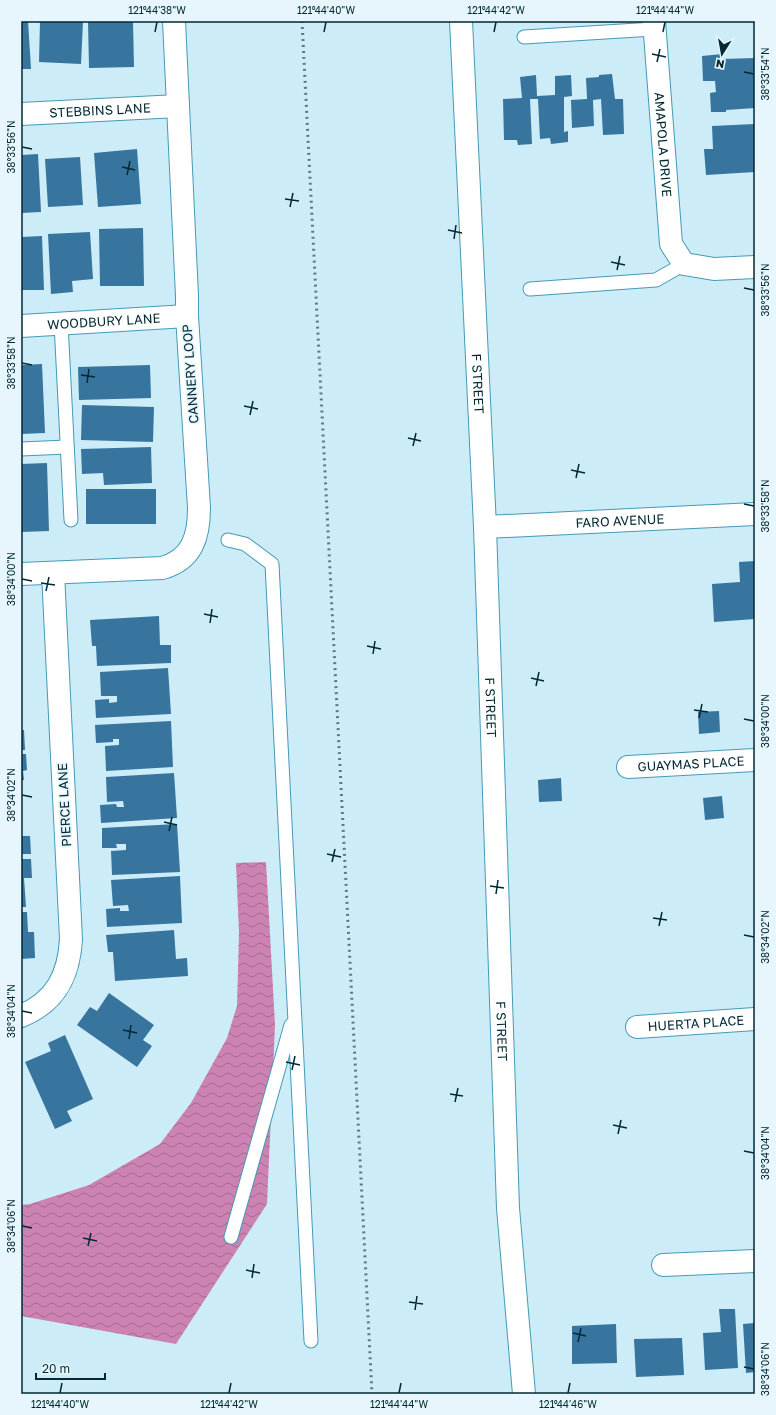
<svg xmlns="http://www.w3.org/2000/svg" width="776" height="1415" font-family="'Golos Text',sans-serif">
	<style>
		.water { fill: url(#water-waves) }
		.building { fill: #37759f }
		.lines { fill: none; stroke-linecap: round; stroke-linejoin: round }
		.service-casing { stroke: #449bb6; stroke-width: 15 }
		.minor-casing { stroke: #449bb6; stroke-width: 24 }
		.tertiary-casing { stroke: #449bb6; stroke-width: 24 }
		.service { stroke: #fff; stroke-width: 13 }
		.minor { stroke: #fff; stroke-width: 22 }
		.tertiary { stroke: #fff; stroke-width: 22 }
		.rail { stroke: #587c87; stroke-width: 3; stroke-dasharray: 2 4; stroke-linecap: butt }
		.ticks { fill: none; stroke: #022933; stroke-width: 1.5 }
		.labels { text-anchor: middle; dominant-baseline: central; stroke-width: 3.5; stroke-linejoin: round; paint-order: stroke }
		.street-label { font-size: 13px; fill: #022933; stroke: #e6f6fc }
		.neatline { fill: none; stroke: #022933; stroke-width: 1.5 }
		.ticks-label { font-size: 10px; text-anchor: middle; fill: #022933 }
	</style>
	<defs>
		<pattern id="water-waves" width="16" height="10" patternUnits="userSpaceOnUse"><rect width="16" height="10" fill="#cc82b2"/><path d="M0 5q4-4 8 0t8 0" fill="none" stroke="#a36a91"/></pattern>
	</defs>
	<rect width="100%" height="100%" fill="#ccecf7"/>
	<polygon class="water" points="266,862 275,1025 267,1204 176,1344 21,1316 21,1205 30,1204 89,1185 160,1144 191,1103 227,1038 237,1006 239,933 236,863"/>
	<g class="building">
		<polygon points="21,21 28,21 31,69 21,69"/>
		<polygon points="40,21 83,21 81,64 39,62"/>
		<polygon points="88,21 133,21 134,67 89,68"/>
		<polygon points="722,54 722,59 754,58 755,108 726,110 726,112 711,112 710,93 716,92 715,81 703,81 702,56"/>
		<polygon points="612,74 615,99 623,99 624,134 603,135 601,99 593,100 594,126 572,128 571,100 587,99 586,78 599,77 599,75"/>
		<polygon points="536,75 537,96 555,95 555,76 571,75 572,96 564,97 564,132 568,131 568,142 551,144 550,138 540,139 538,99 530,99 532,144 518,145 517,140 504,140 503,99 522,98 520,77"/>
		<polygon points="755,124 755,172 706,175 704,149 713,149 712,126"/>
		<polygon points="137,149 141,204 98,207 94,153"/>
		<polygon points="38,154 41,212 21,213 21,155"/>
		<polygon points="80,157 83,205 48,207 45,159"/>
		<polygon points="143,228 144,286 100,286 99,229"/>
		<polygon points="90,232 93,279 72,281 73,292 51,294 48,234"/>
		<polygon points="42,236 44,290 21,290 21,237"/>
		<polygon points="42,364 45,433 21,434 21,365"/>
		<polygon points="150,365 151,398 79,400 78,367"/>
		<polygon points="82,405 154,407 153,442 81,440"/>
		<polygon points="151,447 152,483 104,485 103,473 82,474 81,449"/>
		<polygon points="47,463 49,531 21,532 21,464"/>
		<rect x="86" y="489" width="70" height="35"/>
		<polygon points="755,561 755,619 714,622 712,584 740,582 739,562"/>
		<polygon points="159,616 160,645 171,645 171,663 97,666 96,646 92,646 90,620"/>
		<polygon points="168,668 171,714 96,718 95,700 109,699 109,703 117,702 117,696 101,696 100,672"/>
		<polygon points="719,711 720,732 699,734 698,712"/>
		<polygon points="171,721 173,767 106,771 105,746 119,745 119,739 113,739 113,742 96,743 95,725"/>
		<polygon points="21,730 24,730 25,750 21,750"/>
		<polygon points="21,754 26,754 27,770 23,771 24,780 21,780"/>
		<polygon points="174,773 177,818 101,823 100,805 116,804 117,807 124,807 123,801 107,802 106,777"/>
		<polygon points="561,778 562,801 539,802 538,780"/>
		<polygon points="722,796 724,818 705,820 703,798"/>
		<polygon points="177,824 180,872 112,875 111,851 126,850 126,844 116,844 117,848 102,848 102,828"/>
		<polygon points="21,836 30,836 31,854 21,854"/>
		<polygon points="21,859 31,859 32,878 24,878 26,907 21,907"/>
		<polygon points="180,876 182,923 107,927 106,909 120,908 120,911 129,911 128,905 113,906 111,880"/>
		<polygon points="21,912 27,912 28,932 34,932 35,958 21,959"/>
		<polygon points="174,930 176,959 187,958 188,976 115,981 113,952 108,952 106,935"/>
		<polygon points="109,993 154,1025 143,1040 152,1046 137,1067 77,1025 90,1007 97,1011"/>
		<polygon points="65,1035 93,1099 67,1111 72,1121 55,1129 25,1062 51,1051 48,1043"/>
		<polygon points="719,1309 735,1309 738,1368 705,1370 703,1333 721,1332"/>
		<polygon points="755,1323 755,1372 746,1373 743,1324"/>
		<polygon points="616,1324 617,1363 572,1364 572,1326"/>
		<polygon points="682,1338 684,1375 636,1377 634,1339"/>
	</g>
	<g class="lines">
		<defs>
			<g id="service">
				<polyline points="524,37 654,29"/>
				<polyline points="530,289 656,280 684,264"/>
				<polyline points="61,323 71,520"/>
				<polyline points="21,449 67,447"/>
				<polyline points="228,540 245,544 272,564 311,1341"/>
				<polyline points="231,1237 291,1025"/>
			</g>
			<g id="minor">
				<path id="s1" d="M654,21L671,244L684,264L714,269L755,267"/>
				<path id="s2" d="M21,114L178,106"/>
				<path id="s3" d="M21,326L187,316"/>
				<path id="s4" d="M485,527L755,514"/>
				<path d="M21,574L162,568C192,560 199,537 199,508L187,316V296L174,21"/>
				<path id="s5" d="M628,767L755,760"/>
				<path d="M21,1016C56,1002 69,975 71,939L53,573"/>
				<path id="s6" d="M637,1027L755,1019"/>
				<polyline points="663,1265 755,1261"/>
			</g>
			<g id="tertiary">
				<path id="s7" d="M461,21L485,527L508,1208L524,1394"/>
			</g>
		</defs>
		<use href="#service" class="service-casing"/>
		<use href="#minor" class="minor-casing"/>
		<use href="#tertiary" class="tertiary-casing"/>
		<use href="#service" class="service"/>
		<use href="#minor" class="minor"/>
		<use href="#tertiary" class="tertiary"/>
		<polyline class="rail" points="302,21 372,1394"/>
	</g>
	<path class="ticks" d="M155,32L157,22M324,32L326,22M494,32L496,22M663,32L665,22M652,54L666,57M657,62L660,49M744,72L754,74M22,147L32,149M122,167L135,170M127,175L130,161M285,199L299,201M290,207L293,193M448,230L462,233M454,239L456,225M611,262L625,265M617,270L620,256M744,288L754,290M22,363L32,365M81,375L95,377M87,383L89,369M244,406L258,409M250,415L253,401M408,438L421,441M413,446L416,433M571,470L585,473M576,478L579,464M744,504L754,506M22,579L32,581M41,583L55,585M46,591L49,577M204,614L218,617M210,623L212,609M367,646L381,649M373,654L375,641M531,678L544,681M536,686L539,672M694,710L708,712M699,718L702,704M744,719L754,721M22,795L32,797M164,822L177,825M169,831L172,817M327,854L341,857M332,862L335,849M490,886L504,888M496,894L498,880M653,918L667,920M659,926L662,912M744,935L754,937M22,1011L32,1013M123,1030L137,1033M129,1039L131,1025M286,1062L300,1065M292,1070L295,1056M450,1094L463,1096M455,1102L458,1088M613,1125L627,1128M618,1134L621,1120M744,1151L754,1153M22,1226L32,1228M83,1238L97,1241M88,1246L91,1233M246,1270L260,1273M252,1278L254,1264M409,1302L423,1304M415,1310L417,1296M573,1333L586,1336M578,1342L581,1328M744,1367L754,1369M60,1393L62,1383M229,1393L231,1383M399,1393L401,1383M568,1393L570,1383"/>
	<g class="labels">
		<g class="street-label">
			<text stroke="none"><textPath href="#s2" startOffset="79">STEBBINS LANE</textPath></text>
			<text stroke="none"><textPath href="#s1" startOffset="124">AMAPOLA DRIVE</textPath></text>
			<text stroke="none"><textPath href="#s3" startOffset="83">WOODBURY LANE</textPath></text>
			<text transform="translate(190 374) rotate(-94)">CANNERY LOOP</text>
			<text stroke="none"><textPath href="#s7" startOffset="363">F STREET</textPath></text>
			<text stroke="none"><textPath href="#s4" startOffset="135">FARO AVENUE</textPath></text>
			<text stroke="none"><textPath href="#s7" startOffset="687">F STREET</textPath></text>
			<text stroke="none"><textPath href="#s5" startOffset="63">GUAYMAS PLACE</textPath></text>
			<text transform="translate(64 805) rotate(-93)">PIERCE LANE</text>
			<text stroke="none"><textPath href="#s6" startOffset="59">HUERTA PLACE</textPath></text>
			<text stroke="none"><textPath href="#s7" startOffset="1011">F STREET</textPath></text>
		</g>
	</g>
	<rect width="776" height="1415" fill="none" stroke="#e6f6fc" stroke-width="44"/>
	<g transform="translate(722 54) rotate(191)" stroke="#e6f6fc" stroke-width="3" paint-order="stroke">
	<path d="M0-3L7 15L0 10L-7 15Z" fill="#022933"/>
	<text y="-6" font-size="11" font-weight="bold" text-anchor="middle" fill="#022933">N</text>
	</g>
	<path d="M36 1373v6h69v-6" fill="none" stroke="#022933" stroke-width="2"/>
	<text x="42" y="1373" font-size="12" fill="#022933" stroke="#e6f6fc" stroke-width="3" paint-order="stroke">20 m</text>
	<rect x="22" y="22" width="732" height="1371" class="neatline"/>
	<g class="ticks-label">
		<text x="157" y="14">121°44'38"W</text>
		<text x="326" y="14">121°44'40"W</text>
		<text x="496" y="14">121°44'42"W</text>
		<text x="665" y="14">121°44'44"W</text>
		<text transform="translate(765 74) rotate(-90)" y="4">38°33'54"N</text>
		<text transform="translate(11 147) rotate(-90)" y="4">38°33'56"N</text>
		<text transform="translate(765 290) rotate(-90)" y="4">38°33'56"N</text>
		<text transform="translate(11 363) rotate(-90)" y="4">38°33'58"N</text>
		<text transform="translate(765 506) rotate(-90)" y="4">38°33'58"N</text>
		<text transform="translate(11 579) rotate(-90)" y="4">38°34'00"N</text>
		<text transform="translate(765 721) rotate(-90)" y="4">38°34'00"N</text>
		<text transform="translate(11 795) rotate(-90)" y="4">38°34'02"N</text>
		<text transform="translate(765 937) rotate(-90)" y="4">38°34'02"N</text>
		<text transform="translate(11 1011) rotate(-90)" y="4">38°34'04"N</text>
		<text transform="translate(765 1153) rotate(-90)" y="4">38°34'04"N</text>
		<text transform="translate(11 1226) rotate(-90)" y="4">38°34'06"N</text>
		<text transform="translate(765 1369) rotate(-90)" y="4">38°34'06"N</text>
		<text x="60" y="1408">121°44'40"W</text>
		<text x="229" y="1408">121°44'42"W</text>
		<text x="399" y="1408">121°44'44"W</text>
		<text x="568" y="1408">121°44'46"W</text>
	</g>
</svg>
